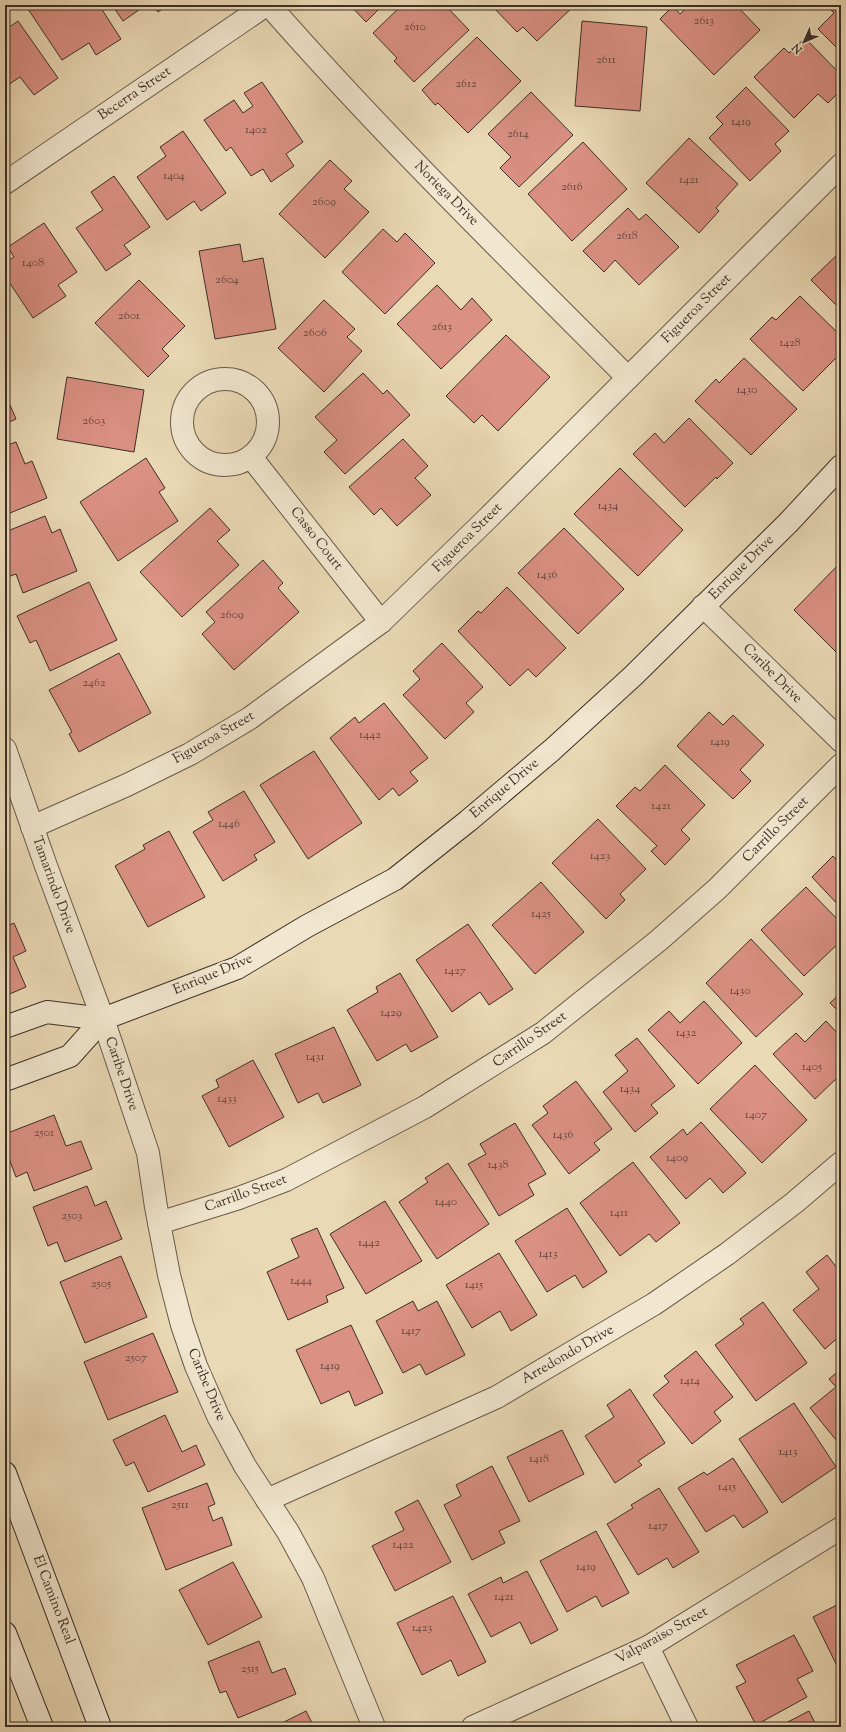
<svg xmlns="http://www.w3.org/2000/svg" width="846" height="1732" font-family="'Sorts Mill Goudy',serif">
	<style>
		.building { fill: #da9083; stroke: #3c2f27 }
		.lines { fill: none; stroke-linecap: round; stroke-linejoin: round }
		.street-casing { stroke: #685a4a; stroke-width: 24 }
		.secondary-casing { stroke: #3c2f27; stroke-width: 24 }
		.street { stroke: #f1e6cf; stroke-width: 22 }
		.secondary { stroke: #f1e6cf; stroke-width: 22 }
		.labels { text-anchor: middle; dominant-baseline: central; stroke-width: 4; stroke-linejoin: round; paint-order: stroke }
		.number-label { font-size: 12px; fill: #64473e }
		.street-label { font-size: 14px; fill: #3c2f27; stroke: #f1e6cf }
	</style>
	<rect width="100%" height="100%" fill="#ead9b5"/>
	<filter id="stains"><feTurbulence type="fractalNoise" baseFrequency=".005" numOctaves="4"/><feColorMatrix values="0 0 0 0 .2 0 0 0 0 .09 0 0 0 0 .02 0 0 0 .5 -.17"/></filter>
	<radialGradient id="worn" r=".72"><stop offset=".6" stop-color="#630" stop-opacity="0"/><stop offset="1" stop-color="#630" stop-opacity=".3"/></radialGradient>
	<g class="building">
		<polygon points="33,5 99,5 121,39 96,55 89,43 62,60 28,9"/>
		<polygon points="112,5 146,5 123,21"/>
		<polygon points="153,5 168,5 158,12"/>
		<polygon points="350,5 383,5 366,22"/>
		<polygon points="402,5 445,5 469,30 414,82 394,61 397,58 373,33"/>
		<polygon points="491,5 575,5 537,41 523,27 517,32"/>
		<polygon points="690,5 736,5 760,30 714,75 660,19 673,6 680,14"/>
		<polygon points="826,5 841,5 841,52 818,29 834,13"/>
		<polygon points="18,21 58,78 34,95 20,77 5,87 5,30"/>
		<polygon points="582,21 647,27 640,111 575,106"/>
		<polygon points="477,37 521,81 468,133 438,103 435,105 422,90"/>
		<polygon points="805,38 841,75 841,90 828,103 818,94 794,118 754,77 784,48 789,53"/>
		<polygon points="262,82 303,142 286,154 294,166 271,182 263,169 251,176 231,147 226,151 204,120 234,100 243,113 253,106 244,93"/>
		<polygon points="746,87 789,131 775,144 781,151 750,181 709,138 723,124 716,117"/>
		<polygon points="531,92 573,135 519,187 500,168 511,157 488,134"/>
		<polygon points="183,131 226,193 201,211 194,201 167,220 137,177 166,156 160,147"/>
		<polygon points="689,138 738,184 716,208 719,211 699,233 646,183"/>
		<polygon points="583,142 627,189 572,241 528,194"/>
		<polygon points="330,160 352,181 344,189 369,212 325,258 279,214"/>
		<polygon points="114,176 150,227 124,245 131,254 106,271 76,228 103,210 91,192"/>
		<polygon points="628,208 639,220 646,214 679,247 639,285 615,260 604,272 583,251"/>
		<polygon points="44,223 77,272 58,285 66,296 33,318 5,276 5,263 14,257 8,247"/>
		<polygon points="383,229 397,242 405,233 435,263 385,314 342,272"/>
		<polygon points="240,244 243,262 263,258 276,329 215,339 199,251"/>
		<polygon points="841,251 841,310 811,280"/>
		<polygon points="139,280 185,326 162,349 169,356 148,377 95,323"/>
		<polygon points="437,285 461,310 472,298 492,320 441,369 397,324"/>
		<polygon points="800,296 841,336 841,353 803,391 750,339 772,317 776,320"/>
		<polygon points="324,300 355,329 347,337 362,351 324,392 278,348"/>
		<polygon points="506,335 550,377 498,431 482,415 474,423 446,396"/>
		<polygon points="744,358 797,409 751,455 695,401 716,379 719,383"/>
		<polygon points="363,373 383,394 387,390 410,415 345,474 324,452 337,440 315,417"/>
		<polygon points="67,377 144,390 134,452 57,439"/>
		<polygon points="5,393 16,419 5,424"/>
		<polygon points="689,418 733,463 717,479 716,477 685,507 633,454 655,433 664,443"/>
		<polygon points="403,439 428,466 415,478 431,495 397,526 381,508 374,515 349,487"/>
		<polygon points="16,442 25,464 32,461 47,498 5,515 5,446"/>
		<polygon points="146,458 165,488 159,492 178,521 118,561 80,502"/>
		<polygon points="620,468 683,530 638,576 574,514"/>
		<polygon points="210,508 230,530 217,541 239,565 182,617 140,572"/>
		<polygon points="45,516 52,533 60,529 77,571 23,593 16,574 5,578 5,532"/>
		<polygon points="564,528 624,589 578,634 518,573"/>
		<polygon points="263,560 283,583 278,588 299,612 234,670 202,634 215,622 206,612"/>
		<polygon points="841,562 841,657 794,610"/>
		<polygon points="89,582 117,640 50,671 36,640 30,643 17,616"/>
		<polygon points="507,587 566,648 536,677 528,669 510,686 458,631 478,611 481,613"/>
		<polygon points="442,643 483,687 466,703 474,712 445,739 403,695 420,679 413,671"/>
		<polygon points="119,653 151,713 79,752 69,734 72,732 49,690"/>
		<polygon points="384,703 428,758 410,772 418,781 399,796 393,788 379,800 330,738 355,717 359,723"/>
		<polygon points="709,712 723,725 733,715 764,745 740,770 751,781 733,799 677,746"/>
		<polygon points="314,751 362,823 308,859 260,785"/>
		<polygon points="665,765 705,805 681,830 690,839 665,865 651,851 657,846 616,806 635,787 640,791"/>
		<polygon points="244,791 275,842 254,855 257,860 223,881 193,832 213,820 208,812"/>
		<polygon points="598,819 646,869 620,894 625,900 606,919 552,863"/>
		<polygon points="169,831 205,897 148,927 115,866 145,849 143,845"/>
		<polygon points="833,856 841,865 841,908 812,877"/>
		<polygon points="541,882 584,932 535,974 492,925"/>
		<polygon points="806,887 841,923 841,941 804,976 761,930"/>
		<polygon points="5,896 10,906 5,908"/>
		<polygon points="14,923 26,951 13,957 26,987 5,996 5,927"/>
		<polygon points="468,924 513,989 489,1005 480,992 452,1012 416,960"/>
		<polygon points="751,939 803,994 756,1037 706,983"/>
		<polygon points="400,973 438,1037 411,1052 406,1044 377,1061 347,1010 378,992 376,987"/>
		<polygon points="841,993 841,1014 830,1003"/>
		<polygon points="704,1001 742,1043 698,1084 648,1030 669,1011 680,1023"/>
		<polygon points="826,1021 841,1037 841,1080 838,1077 815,1099 773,1054 796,1033 805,1042"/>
		<polygon points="334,1027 361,1085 323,1103 318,1093 298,1103 275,1054"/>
		<polygon points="637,1038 675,1086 651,1105 658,1113 635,1132 603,1092 628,1071 615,1055"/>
		<polygon points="253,1060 284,1117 229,1147 202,1096 219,1087 216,1080"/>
		<polygon points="755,1065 807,1120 762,1163 710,1109"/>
		<polygon points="576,1081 612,1129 594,1143 600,1150 569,1174 532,1125 548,1113 543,1106"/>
		<polygon points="54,1115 66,1146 81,1141 92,1169 34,1191 27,1172 16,1177 5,1148 5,1134"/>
		<polygon points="701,1122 746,1173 723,1193 710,1178 686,1199 650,1157 683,1129 687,1135"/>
		<polygon points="515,1123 546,1174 528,1184 534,1195 499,1216 468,1164 486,1154 480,1144"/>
		<polygon points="633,1162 680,1223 656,1242 649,1234 620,1256 580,1203"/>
		<polygon points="448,1163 489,1224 437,1259 399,1202 428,1182 425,1178"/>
		<polygon points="87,1186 95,1206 106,1201 122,1239 65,1262 57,1242 48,1246 33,1207"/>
		<polygon points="385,1201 422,1261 366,1294 330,1234"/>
		<polygon points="567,1208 607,1272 583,1288 575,1275 547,1292 515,1241"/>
		<polygon points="317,1228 344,1288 326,1296 328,1302 288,1320 267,1272 299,1257 291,1239"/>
		<polygon points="499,1253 537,1315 511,1331 500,1311 472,1328 446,1285"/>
		<polygon points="827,1255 841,1273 841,1335 825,1349 793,1310 819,1289 806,1272"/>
		<polygon points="121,1256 147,1317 85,1343 60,1282"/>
		<polygon points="413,1301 418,1311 437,1301 465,1355 426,1375 420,1364 403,1373 376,1321"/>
		<polygon points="763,1302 807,1363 756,1401 715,1345 744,1324 740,1319"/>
		<polygon points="351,1325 383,1393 355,1406 349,1391 321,1404 296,1350"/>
		<polygon points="153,1333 178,1392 108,1420 84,1362"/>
		<polygon points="696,1351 733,1397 714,1412 721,1421 692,1444 653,1395 669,1382 664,1376"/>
		<polygon points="841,1369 841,1446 810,1408 836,1387 829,1379"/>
		<polygon points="630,1389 665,1443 638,1461 642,1465 615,1483 585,1436 614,1417 607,1405"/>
		<polygon points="794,1403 836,1467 782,1503 739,1439"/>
		<polygon points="165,1415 182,1452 196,1445 205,1465 148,1492 134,1462 126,1466 113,1440"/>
		<polygon points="562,1430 584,1474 529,1502 507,1457"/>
		<polygon points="733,1458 768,1512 743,1528 734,1515 706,1532 678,1488 704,1472 707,1475"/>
		<polygon points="492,1466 520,1521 499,1531 505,1543 472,1560 444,1505 461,1496 456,1485"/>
		<polygon points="207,1483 215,1504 208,1507 213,1521 222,1517 232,1545 166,1570 142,1508"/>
		<polygon points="659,1488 699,1552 673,1568 667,1558 638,1575 607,1524 633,1508 631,1505"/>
		<polygon points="418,1500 451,1562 395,1591 372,1546 404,1530 395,1512"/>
		<polygon points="596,1531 629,1593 602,1607 596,1596 567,1612 540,1561"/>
		<polygon points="233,1562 262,1617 208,1645 179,1590"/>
		<polygon points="527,1571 558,1630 531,1644 520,1622 491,1637 468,1594 501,1577 503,1583"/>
		<polygon points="453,1596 486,1662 458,1676 451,1660 422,1675 397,1623"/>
		<polygon points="841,1603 841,1674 813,1617"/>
		<polygon points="794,1635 813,1671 797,1679 807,1697 756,1725 736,1687 746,1682 736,1665"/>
		<polygon points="259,1641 272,1673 285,1668 296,1694 238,1718 226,1691 220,1693 208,1662"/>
		<polygon points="306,1711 314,1727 274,1727"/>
		<polygon points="809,1711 817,1727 778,1727"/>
	</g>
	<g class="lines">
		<defs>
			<g id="street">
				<path d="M269,5C383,135 506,255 628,378"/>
				<polyline points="5,183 266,5"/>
				<circle cx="225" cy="422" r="43"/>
				<polyline points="251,457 381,622"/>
				<polyline points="703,606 841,741"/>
				<polyline points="5,749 46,866 103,1019 148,1153 156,1207 169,1275 182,1325 196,1366 218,1416 245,1466 288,1532 313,1578 374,1727"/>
				<polyline points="32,827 127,785 190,754 250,718 381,622 487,519 841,165"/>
				<polyline points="159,1223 239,1198 286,1180 425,1107 543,1033 658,941 717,889 841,765"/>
				<polyline points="267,1500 497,1397 571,1353 654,1304 727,1254 794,1203 841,1163"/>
				<polyline points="648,1647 687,1727"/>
				<polyline points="473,1727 648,1647 841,1528"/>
			</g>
			<g id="secondary">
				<polyline points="5,1027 47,1012 103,1019"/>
				<polyline points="5,1080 70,1056 103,1019 237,968 307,926 395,879 468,821 552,750 633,676 788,523 841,466"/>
				<polyline points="5,1473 100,1727"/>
				<polyline points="5,1633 42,1727"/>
			</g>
		</defs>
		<use href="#street" class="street-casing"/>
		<use href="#secondary" class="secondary-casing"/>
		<use href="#street" class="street"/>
		<use href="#secondary" class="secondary"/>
	</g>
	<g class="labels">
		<g class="number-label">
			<text x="704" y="21">2613</text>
			<text x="415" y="27">2610</text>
			<text x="606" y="60">2611</text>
			<text x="466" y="84">2612</text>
			<text x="741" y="122">1419</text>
			<text x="256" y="130">1402</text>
			<text x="518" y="134">2614</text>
			<text x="174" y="176">1404</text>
			<text x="689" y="180">1421</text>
			<text x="572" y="187">2616</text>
			<text x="324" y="202">2609</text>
			<text x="627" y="236">2618</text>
			<text x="33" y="263">1408</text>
			<text x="227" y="280">2604</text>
			<text x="129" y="316">2601</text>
			<text x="442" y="327">2613</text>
			<text x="315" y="333">2606</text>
			<text x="790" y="343">1428</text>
			<text x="747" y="390">1430</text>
			<text x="94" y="421">2603</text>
			<text x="608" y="506">1434</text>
			<text x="547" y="575">1436</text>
			<text x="232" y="615">2609</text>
			<text x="94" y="683">2462</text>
			<text x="370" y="735">1442</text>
			<text x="720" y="742">1419</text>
			<text x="661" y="806">1421</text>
			<text x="229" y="824">1446</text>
			<text x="600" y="856">1423</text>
			<text x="541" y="914">1425</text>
			<text x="455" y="971">1427</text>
			<text x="740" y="991">1430</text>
			<text x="391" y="1013">1429</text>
			<text x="686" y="1033">1432</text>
			<text x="315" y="1057">1431</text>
			<text x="812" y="1067">1405</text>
			<text x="630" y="1089">1434</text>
			<text x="227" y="1099">1433</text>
			<text x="756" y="1115">1407</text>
			<text x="44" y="1133">2501</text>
			<text x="563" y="1135">1436</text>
			<text x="677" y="1158">1409</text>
			<text x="498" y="1165">1438</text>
			<text x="446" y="1202">1440</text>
			<text x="619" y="1213">1411</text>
			<text x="72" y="1216">2503</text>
			<text x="369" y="1243">1442</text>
			<text x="548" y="1254">1413</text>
			<text x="301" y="1281">1444</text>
			<text x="101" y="1284">2505</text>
			<text x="474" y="1285">1415</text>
			<text x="411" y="1331">1417</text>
			<text x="136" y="1358">2507</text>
			<text x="330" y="1366">1419</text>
			<text x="690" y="1381">1414</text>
			<text x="788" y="1452">1413</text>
			<text x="539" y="1459">1418</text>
			<text x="727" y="1487">1415</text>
			<text x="180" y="1505">2511</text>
			<text x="658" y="1526">1417</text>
			<text x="403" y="1545">1422</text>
			<text x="586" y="1567">1419</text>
			<text x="504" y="1597">1421</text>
			<text x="422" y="1628">1423</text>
			<text x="250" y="1669">2515</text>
		</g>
		<g class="street-label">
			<text transform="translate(135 94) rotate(-34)">Becerra Street</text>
			<text transform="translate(446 194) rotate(45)">Noriega Drive</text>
			<text transform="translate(697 309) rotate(-45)">Figueroa Street</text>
			<text transform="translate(468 538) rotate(-45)">Figueroa Street</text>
			<text transform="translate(316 539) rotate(52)">Casso Court</text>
			<text transform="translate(742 568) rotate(-45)">Enrique Drive</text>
			<text transform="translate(772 674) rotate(45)">Caribe Drive</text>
			<text transform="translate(214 738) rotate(-30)">Figueroa Street</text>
			<text transform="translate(505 789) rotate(-40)">Enrique Drive</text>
			<text transform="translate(776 830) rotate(-45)">Carrillo Street</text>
			<text transform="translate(53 885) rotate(70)">Tamarindo Drive</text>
			<text transform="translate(213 975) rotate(-23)">Enrique Drive</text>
			<text transform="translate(530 1040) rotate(-35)">Carrillo Street</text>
			<text transform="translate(121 1074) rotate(71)">Caribe Drive</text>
			<text transform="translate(246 1194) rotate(-20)">Carrillo Street</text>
			<text transform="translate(568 1355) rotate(-30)">Arredondo Drive</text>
			<text transform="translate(206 1385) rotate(67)">Caribe Drive</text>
			<text transform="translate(53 1600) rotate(69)">El Camino Real</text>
			<text transform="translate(662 1636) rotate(-29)">Valparaiso Street</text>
		</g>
	</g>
	<rect width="846" height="1732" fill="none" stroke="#ead9b5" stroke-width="20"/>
	<rect x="6" y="6" width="834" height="1720" fill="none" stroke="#3c2f27" stroke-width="2"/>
	<rect x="10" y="10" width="826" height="1712" fill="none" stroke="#3c2f27"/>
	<g transform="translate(804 42) rotate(225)" stroke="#f1e6cf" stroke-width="3" paint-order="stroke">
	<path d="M0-3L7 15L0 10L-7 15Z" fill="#3c2f27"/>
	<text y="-6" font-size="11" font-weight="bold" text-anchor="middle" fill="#3c2f27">N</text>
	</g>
	<rect width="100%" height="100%" filter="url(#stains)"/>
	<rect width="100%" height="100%" fill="url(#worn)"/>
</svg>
